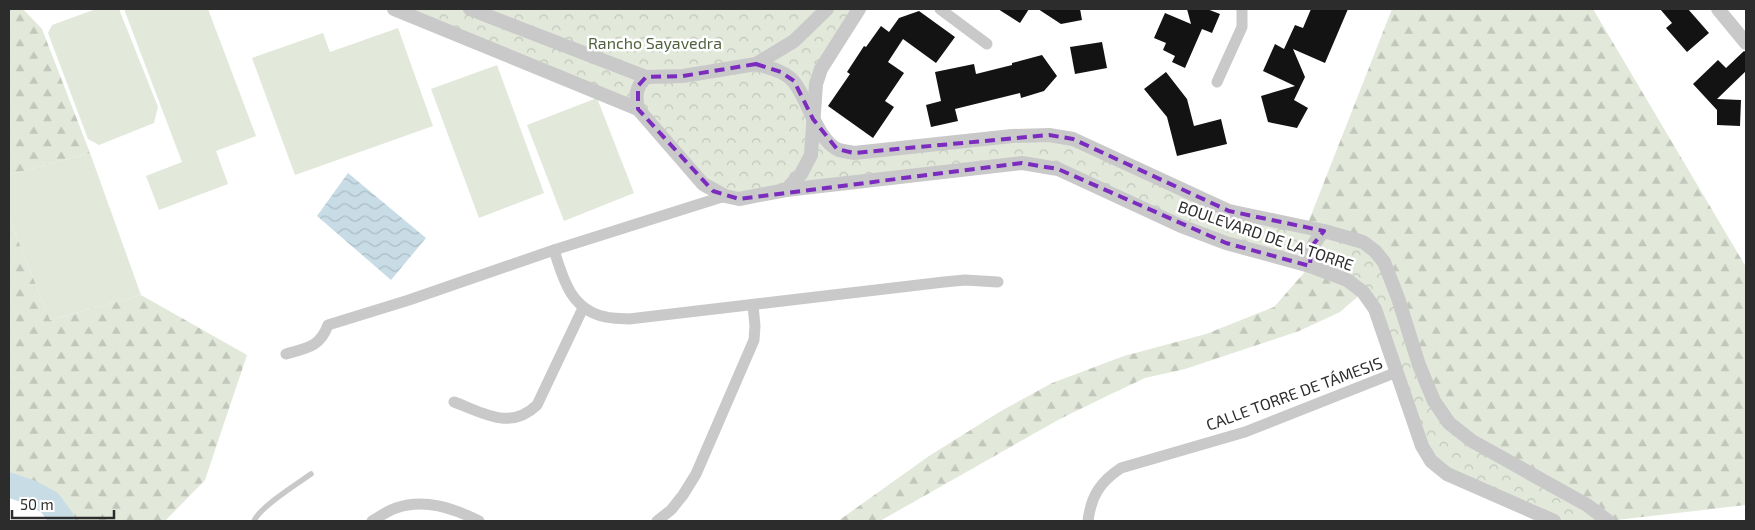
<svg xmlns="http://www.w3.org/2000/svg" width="1755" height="530" font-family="'Exo 2',sans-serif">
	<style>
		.grass { fill: #e2e8da }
		.forest { fill: url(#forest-firs) }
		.park { fill: url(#park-crowns) }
		.water { fill: url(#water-waves) }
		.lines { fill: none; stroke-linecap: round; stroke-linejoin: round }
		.river { stroke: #c8dce6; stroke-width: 25 }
		.building { fill: #131313 }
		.service { stroke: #c9c9c9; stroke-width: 5.5 }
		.minor { stroke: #c9c9c9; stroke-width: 11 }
		.tertiary { stroke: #c9c9c9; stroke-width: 14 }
		.marked { fill: none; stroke: #7b2cbf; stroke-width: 4; stroke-dasharray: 10 6; stroke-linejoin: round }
		.labels { text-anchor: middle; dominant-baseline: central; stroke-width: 5; stroke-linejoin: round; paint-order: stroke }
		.park-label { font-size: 16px; fill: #51623e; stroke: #fff }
		.street-label { font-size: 16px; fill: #2c2c2c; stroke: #fff }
	</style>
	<defs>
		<pattern id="forest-firs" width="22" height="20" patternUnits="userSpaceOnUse" patternTransform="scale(1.25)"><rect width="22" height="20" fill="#e2e8da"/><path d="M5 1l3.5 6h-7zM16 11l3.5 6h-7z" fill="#c2c7bb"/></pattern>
		<pattern id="park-crowns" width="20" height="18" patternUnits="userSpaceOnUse" patternTransform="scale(1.25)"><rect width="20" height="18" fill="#e2e8da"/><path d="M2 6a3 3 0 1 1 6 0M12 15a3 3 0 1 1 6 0" fill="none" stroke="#c2c7bb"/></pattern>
		<pattern id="water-waves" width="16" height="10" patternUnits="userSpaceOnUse" patternTransform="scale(1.25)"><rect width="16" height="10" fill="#c8dce6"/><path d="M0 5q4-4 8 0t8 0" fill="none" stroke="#acbdc5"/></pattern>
	</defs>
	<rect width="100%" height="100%" fill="#fff"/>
	<g class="grass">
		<polygon points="96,9 119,9 158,107 154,123 99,145 88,139 48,33 52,25"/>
		<polygon points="124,9 208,9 256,136 216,151 228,184 159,210 146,176 182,162"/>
		<polygon points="398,28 433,126 295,175 252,58 323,33 330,52"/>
		<polygon points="497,65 544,193 479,218 431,89"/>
		<polygon points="597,98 634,193 564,221 527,125"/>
		<polygon points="90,153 141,295 50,320 9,218 9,175"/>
	</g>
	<g class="forest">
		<polygon points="9,9 23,9 42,29 90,153 9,175"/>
		<polygon points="1392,9 1593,9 1746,267 1746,505 1608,521 1449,423 1419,365 1306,228"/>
		<polygon points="9,218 50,320 141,295 247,355 205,480 165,521 63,521 50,503 30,492 9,485"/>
		<polygon points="1310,266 1363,292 1340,312 1299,331 1185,369 1145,378 1111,394 1058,420 880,521 838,521 929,456 1001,411 1052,383 1124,356 1206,334 1274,307"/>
	</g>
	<polygon class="park" points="394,9 859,9 821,69 813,118 836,150 1049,135 1229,211 1375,251 1449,423 1608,521 1554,521 1431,461 1363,292 1226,243 1088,181 1022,163 756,195 713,191 638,109"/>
	<polygon class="water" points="348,173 426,238 391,280 317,216"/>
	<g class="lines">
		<polyline class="river" points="9,485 30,492 50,503 63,521"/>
	</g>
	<g class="building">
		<polygon points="998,9 1029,9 1020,23"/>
		<polygon points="1038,9 1080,9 1082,20 1061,24"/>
		<polygon points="1187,9 1207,9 1220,14 1212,33 1202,29 1185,68 1172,62 1175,56 1163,50 1166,43 1154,38 1165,13 1191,24"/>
		<polygon points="1311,9 1348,9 1325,63 1293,49 1305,77 1294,100 1308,108 1297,128 1268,122 1261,96 1295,86 1263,71 1275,44 1284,49 1295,25 1303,28"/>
		<polygon points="1660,9 1688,9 1709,33 1687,52 1666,28 1672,23"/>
		<polygon points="919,11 955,37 936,63 903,39 888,62 904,73 885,101 894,107 873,138 828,106 850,74 847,72 864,46 866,47 881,26 889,32 899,18"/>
		<polygon points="1102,42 1107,68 1075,74 1070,47"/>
		<polygon points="1744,51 1746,52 1746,71 1717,99 1741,100 1740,126 1717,125 1717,110 1693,84 1718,60 1726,68"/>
		<polygon points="1042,55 1057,76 1044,91 1021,98 1020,93 955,109 958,121 931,127 926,105 941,101 935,72 974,64 976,74 1012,65 1012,63"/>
		<polygon points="1166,72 1187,99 1194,126 1221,119 1227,144 1177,156 1167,117 1144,89"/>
	</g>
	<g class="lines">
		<path class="service" d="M254,521C260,507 297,484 311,474"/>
		<g class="minor">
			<polyline points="940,9 987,44"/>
			<polyline points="1217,82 1242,27 1242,9"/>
			<path d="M554,250C563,279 571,310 606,317C613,319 622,318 629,319L944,282L965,280L998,282"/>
			<path d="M286,354C307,348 320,347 328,325L409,300L554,250L725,196"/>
			<path d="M454,402C484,413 510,431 537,405L583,308"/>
			<path d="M372,521C379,517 387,511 396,508C424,498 453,508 479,521"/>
			<polyline points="657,521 671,510 683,495 696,474 754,340 755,326 753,305"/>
			<path d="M1088,521C1091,496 1100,482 1121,468L1245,432L1397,372"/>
		</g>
		<g class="tertiary">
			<polyline points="394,9 638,109 703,184 725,196 739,199 786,190 1022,163 1058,169 1181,226 1226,243 1310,266 1347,280 1363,292 1375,309 1422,446 1431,461 1447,474 1554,521"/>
			<polyline points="470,9 646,77 683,76 756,64 794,41 827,9"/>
			<polyline points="1718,9 1746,43"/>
			<path d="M756,64C770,68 785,71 794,82C808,99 817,141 839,150C843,151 849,152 854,153L1012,136L1049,135L1073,139L1229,211L1324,231L1363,242L1375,251L1384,262L1398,298L1419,365L1434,401L1449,423L1472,441L1587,505L1608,521"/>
			<path d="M638,109C635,95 636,87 646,77"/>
			<polyline points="786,190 801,174 811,155 816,84 821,69 859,9"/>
			<path d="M1310,266C1310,250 1313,242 1324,231"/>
		</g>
	</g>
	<path class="marked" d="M756,64L781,72L794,81L813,119L837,149L854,153L1049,135L1073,139L1229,211L1324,231L1311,247L1310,266L1226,243L1058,169L1022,163L739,199L713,191L638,109V86L646,77L683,76Z"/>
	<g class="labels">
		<g class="park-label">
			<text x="655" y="42">Rancho Sayavedra</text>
		</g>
		<g class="street-label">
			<text transform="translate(1266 235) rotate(19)">BOULEVARD DE LA TORRE</text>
			<text transform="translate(1294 393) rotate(-20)">CALLE TORRE DE TÁMESIS</text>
		</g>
	</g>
	<rect width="1755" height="530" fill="none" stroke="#2c2c2c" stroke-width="20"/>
	<path d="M12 510v8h102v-8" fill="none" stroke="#2c2c2c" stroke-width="2.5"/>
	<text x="20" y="510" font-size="15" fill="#2c2c2c" stroke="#ffffff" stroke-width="4" paint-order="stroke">50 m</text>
</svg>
